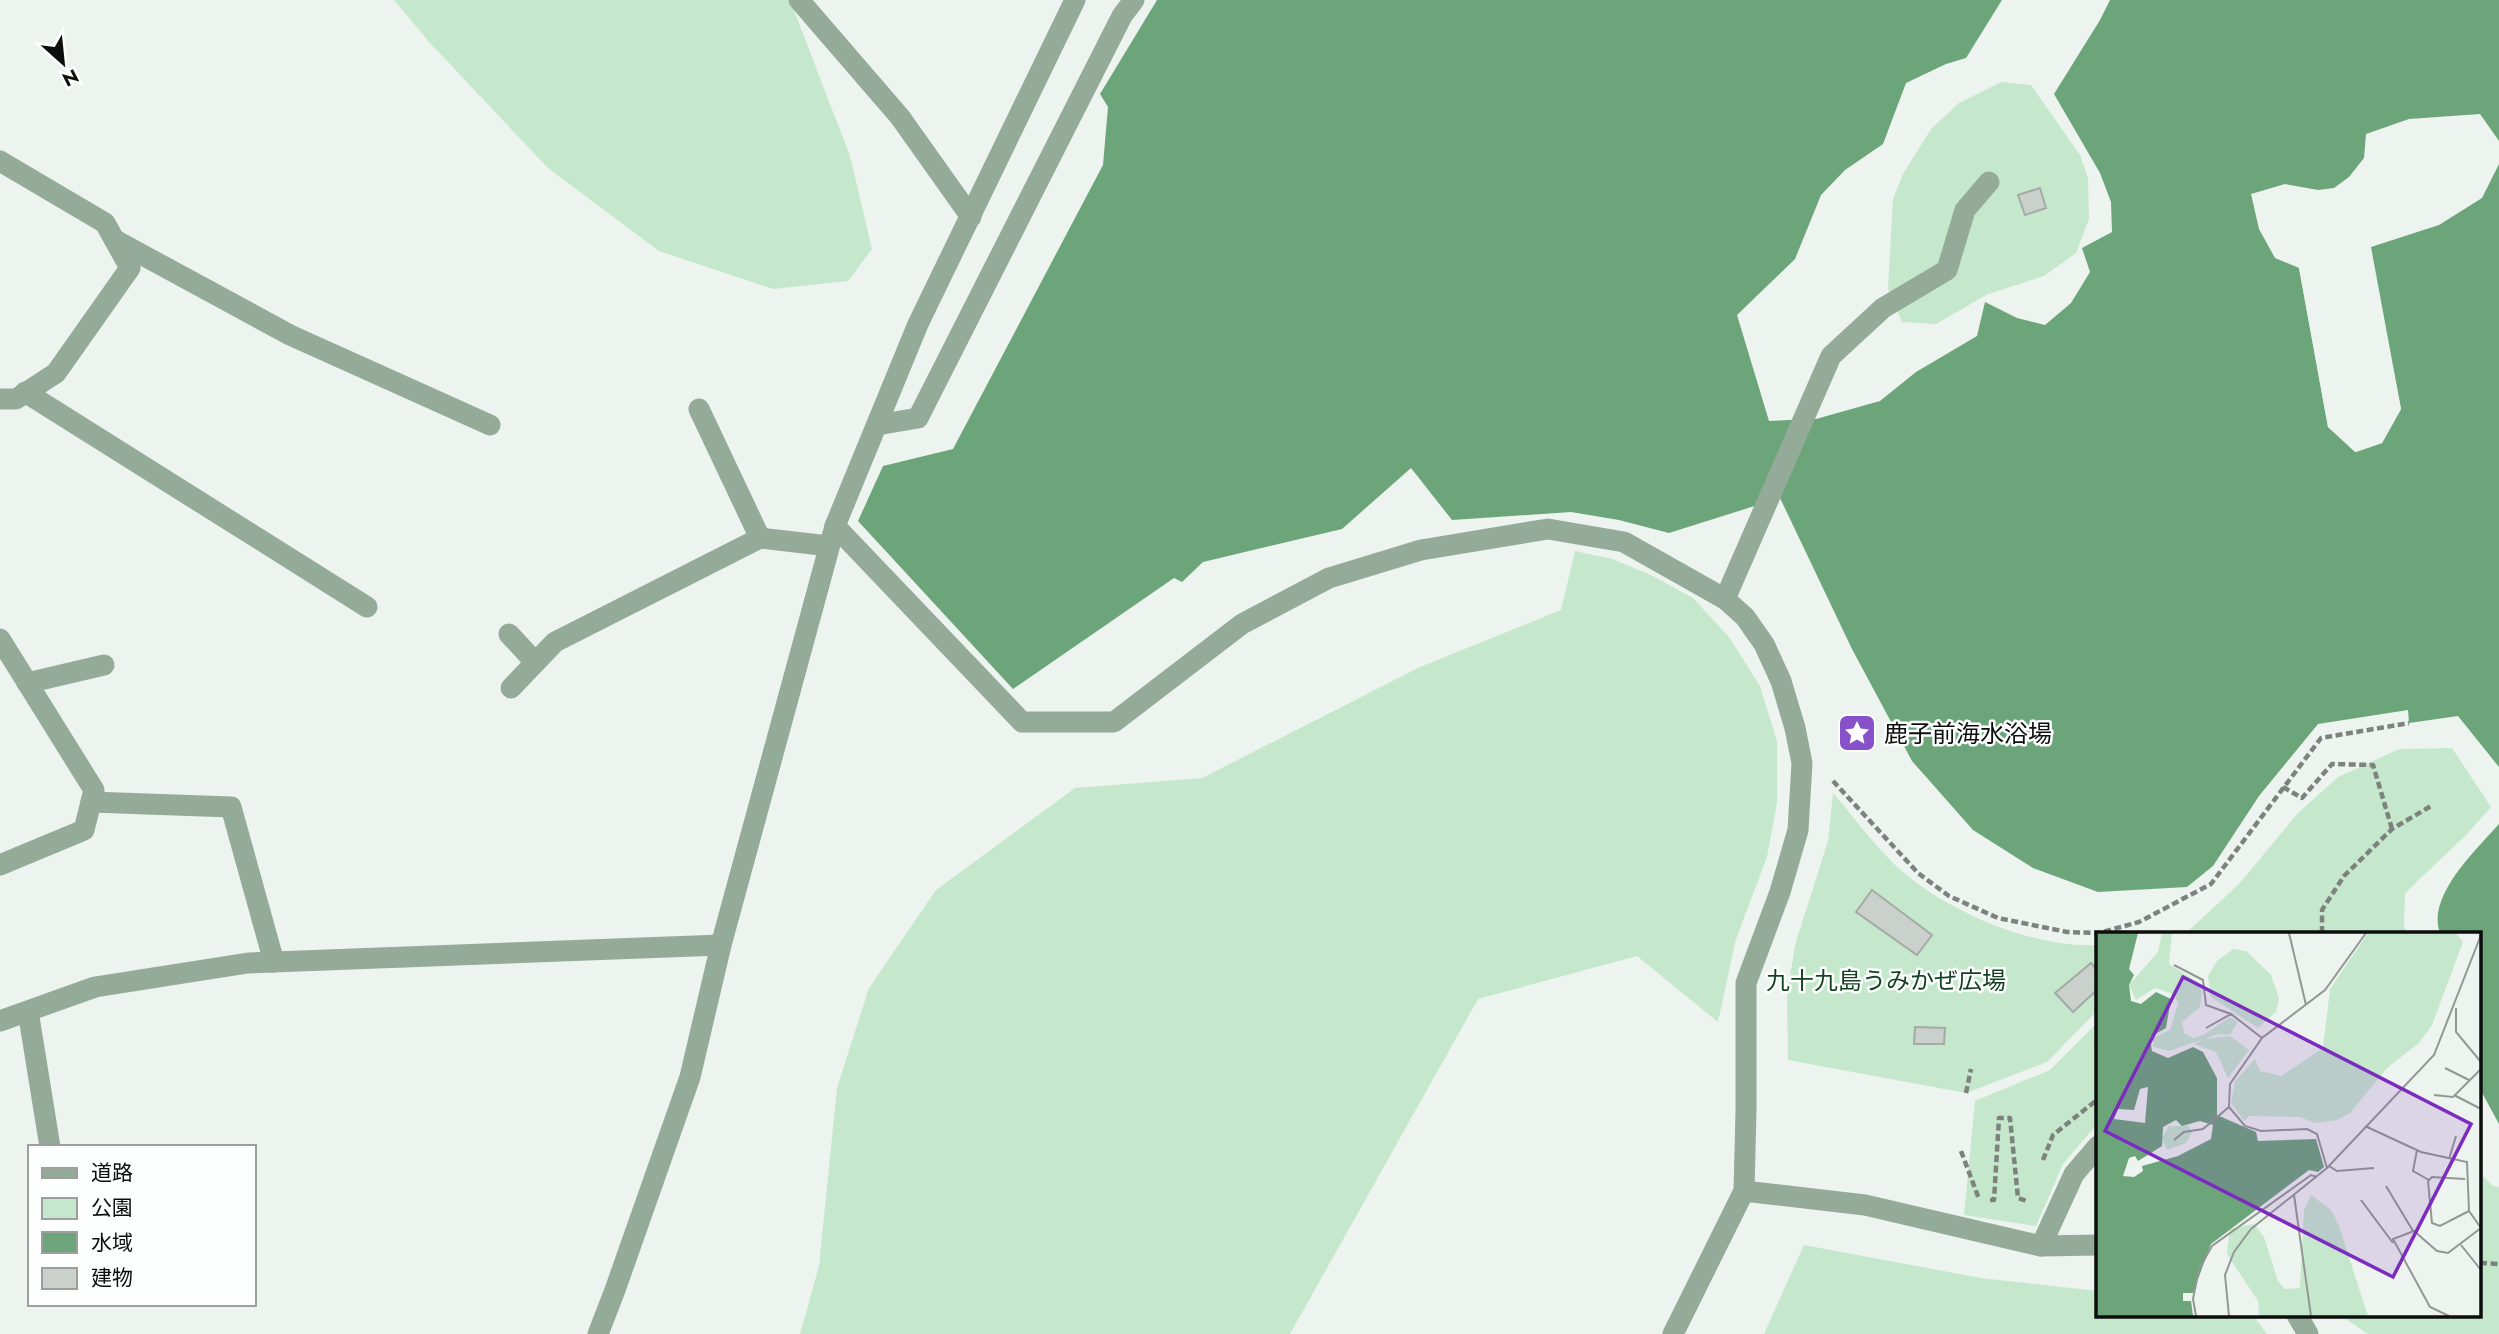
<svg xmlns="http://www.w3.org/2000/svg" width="2499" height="1334" font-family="Jost,'Noto Sans JP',sans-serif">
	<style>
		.green { fill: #c5e8cc }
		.water { fill: #6da57b }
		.pier { fill: #edf3ee }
		.building { fill: #cad0cb; stroke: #a4aaa5; stroke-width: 2 }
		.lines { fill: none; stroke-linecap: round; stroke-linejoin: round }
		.path { stroke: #7e827f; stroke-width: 4.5; stroke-dasharray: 7 3.5; stroke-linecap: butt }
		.minor { stroke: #93ab98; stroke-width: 21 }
		.labels { text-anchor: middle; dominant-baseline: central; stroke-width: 5; stroke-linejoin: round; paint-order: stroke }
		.poi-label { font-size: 24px; fill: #0c0e0d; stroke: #fcfffd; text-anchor: start }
		.park-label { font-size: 24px; fill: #143f22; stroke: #fcfffd }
		.inset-river { fill: none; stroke: #6da57b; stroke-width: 3.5 }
		.inset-road { fill: none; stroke: #939794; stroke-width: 2 }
		.view { fill: #7b2cbf; fill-opacity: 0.15; stroke: #7b2cbf; stroke-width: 3.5 }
		.inset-edge { fill: none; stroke: #0c0e0d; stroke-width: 3.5 }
	</style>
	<rect width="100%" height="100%" fill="#edf3ee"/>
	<g class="green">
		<polygon points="394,0 790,0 850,156 872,249 848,281 773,289 659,251 548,168 430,43"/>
		<polygon points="2001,82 2031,85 2080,155 2088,178 2089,219 2076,253 2044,276 1988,294 1936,324 1902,322 1888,288 1893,199 1903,174 1931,129 1959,103"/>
		<polygon points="1575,551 1612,559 1651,575 1693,598 1729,637 1760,686 1777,741 1777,803 1767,857 1736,939 1718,1022 1637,956 1478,999 1290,1334 800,1334 819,1266 837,1088 869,988 936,890 1075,788 1202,778 1420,667 1561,610"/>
		<polygon points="2452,748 2491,807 2465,836 2405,893 2404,925 2406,933 2186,933 2240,883 2297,814 2338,777 2399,749"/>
		<path d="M1833,793C1853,816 1871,841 1893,863C1940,909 2032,949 2098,945V1010L2047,1062L1966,1093L1788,1060L1787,996L1795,945L1828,841Z"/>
		<polygon points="2098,1022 2098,1123 2063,1164 2036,1226 1964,1215 1975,1101 2050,1070"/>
		<polygon points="2480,1173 2493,1186 2499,1187 2499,1334 2368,1334 2340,1315 2480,1315"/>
		<polygon points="1804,1245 1981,1278 2098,1291 2098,1315 2253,1315 2267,1334 1764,1334"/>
	</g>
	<g class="water">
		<polygon points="1157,0 2002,0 1966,58 1946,64 1906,83 1883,144 1845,170 1821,195 1795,259 1737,315 1769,421 1816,419 1880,401 1916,372 1977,336 1985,302 2017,318 2045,325 2071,303 2090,272 2082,248 2112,232 2111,202 2100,173 2054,94 2100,20 2110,0 2499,0 2499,141 2480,114 2409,119 2366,134 2364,158 2349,177 2334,188 2318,190 2285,184 2251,194 2259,229 2275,258 2299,268 2328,427 2356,452 2382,443 2401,409 2371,247 2439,225 2482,198 2499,164 2499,767 2458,716 2409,723 2408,710 2318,724 2259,796 2213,866 2187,887 2098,892 2033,868 1973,830 1912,761 1852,649 1780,498 1669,533 1619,520 1571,512 1452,520 1411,468 1342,529 1203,562 1182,582 1174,578 1013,689 858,521 883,466 953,449 1103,165 1108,107 1100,94"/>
		<path d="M2499,824V1124L2480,1089V933H2440C2426,896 2477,849 2499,824Z"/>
	</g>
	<polygon class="pier" points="2369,244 2401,409 2382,443 2355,452 2328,427 2299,268 2303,266 2331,425 2356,448 2380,440 2397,408 2367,248"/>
	<g class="building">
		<polygon points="2040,188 2046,208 2025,215 2018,195"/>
		<polygon points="1872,890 1932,935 1917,955 1856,912"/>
		<polygon points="2091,963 2098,971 2098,989 2073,1012 2055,993"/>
		<polygon points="1915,1027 1945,1028 1944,1044 1914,1044"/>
	</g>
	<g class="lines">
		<g class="path">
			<polyline points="1833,781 1918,873 1949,896 1998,918 2067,932 2099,933 2139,922 2211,884 2321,738 2409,723"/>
			<polyline points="2283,787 2302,798 2332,764 2373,765 2392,829"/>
			<polyline points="2322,933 2322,910 2344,876 2392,829 2431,806"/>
			<polyline points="1966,1093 1971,1069"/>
			<polyline points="1961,1151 1979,1199"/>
			<polyline points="2043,1160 2053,1135 2098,1099"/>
			<polyline points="1990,1200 1994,1200 1999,1118 2010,1118 2018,1198 2027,1201"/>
			<polyline points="2480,1263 2499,1264"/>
		</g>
		<g class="minor">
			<polyline points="799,0 900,117 971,217"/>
			<polyline points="0,161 105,223 130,268 56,373 16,399 0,399"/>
			<polyline points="115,240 290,335 490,425"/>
			<polyline points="25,392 367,607"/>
			<polyline points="699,409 760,538"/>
			<polyline points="877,425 918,418 1122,16 1134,0"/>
			<polyline points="835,526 1022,722 1114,722 1242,624 1329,578 1421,550 1548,529 1624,542 1725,599"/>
			<polyline points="509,634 535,662"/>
			<polyline points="0,639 94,790 84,830 0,865"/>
			<polyline points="27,683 104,665"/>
			<polyline points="511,688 555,642 760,538 829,546"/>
			<polyline points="91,802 231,807 274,962"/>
			<polyline points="28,1011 50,1147"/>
			<polyline points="0,1021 95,987 248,963 721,945"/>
			<polyline points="1744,1191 1865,1205 2041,1246 2098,1245"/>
			<polyline points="2041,1246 2074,1174 2098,1146"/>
			<polyline points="2297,1315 2308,1334"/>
			<polyline points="598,1334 615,1290 690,1077 721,945 835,526 918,324 1075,0"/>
			<polyline points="1673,1334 1744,1191 1746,1111 1746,983 1780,892 1798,830 1802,763 1795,728 1781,681 1764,644 1745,617 1725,599 1831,356 1883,308 1947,270 1965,210 1989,182"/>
		</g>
	</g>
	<defs>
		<symbol id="sight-square" viewBox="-11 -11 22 22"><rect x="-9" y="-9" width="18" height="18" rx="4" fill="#8651c9" stroke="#fcfffd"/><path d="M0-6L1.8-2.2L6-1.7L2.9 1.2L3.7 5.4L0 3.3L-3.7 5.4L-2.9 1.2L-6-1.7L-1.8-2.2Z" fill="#fff"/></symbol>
	</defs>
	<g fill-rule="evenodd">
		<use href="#sight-square" x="1835" y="711" width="44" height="44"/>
	</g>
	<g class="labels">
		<g class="poi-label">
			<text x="1884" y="733">鹿子前海水浴場</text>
		</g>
		<g class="park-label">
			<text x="1886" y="980">九十九島うみかぜ広場</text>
		</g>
	</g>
	<g transform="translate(2096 932)">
		<rect width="385" height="385" fill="#edf3ee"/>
		<path d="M66,1H76L73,32L100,49L106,59L104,75L86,90L88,101L97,106L109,102L134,85L142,90L134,103L123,102L108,107L134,104L153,118L132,146L120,120L98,112L108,107L73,119L58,115L57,106L74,98L82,72L79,63L59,56L40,68L33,53L62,20ZM272,1H360L367,10L336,93L323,111L291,136L254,181L241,188L219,191L204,185L153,184L148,189L135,171L139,149L159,127L164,139L185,144L227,116L234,57ZM137,17L150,19L175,43L183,66L180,80L162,96L115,65L112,44L121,29ZM73,194H93L96,201L90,211L71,218L66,206ZM215,263L235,278L243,294L272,384H163L162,369L131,322L134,297L158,292L168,305L182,349L189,357L204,356L208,278Z" fill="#c5e8cc"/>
		<path d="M0,1H42L33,37L38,43L33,53L35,69L45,72L60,60L75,67L70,96L54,105L56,119L72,126L97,115L107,120L121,146V183L160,200L162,209L220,207L228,235L222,240L213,238L115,312L97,361H87V369H95L97,384H0ZM52,155L49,191L18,187L22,177L38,178L44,157ZM80,188L86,194L104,189L117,193L115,207L82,224L46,234L47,239L38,245L27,244L33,226L39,224L42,229L66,214L67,195Z" fill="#6da57b" fill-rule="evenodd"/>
		<path class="inset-river" d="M0,42L9,1M0,116L21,1"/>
		<path class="inset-road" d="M193,1L210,73M78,33L107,48L110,73L135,82L166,106M360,76V100L385,130M110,96L135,82M349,136L373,148M338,163L357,165L385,137M358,163L385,177M133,175L149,194L165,199L211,197L221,202L231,236M269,194L325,220L371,230L373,279L385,296M78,208L88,200L107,197L133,175L134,152L166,106L229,58L270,1M321,218L317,239L333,248M353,227L360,204M233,234L241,239L278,236M369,247L336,245L332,249L336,291L344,294L373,279M290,254L317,299M198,263L215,384M265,268L297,311M365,313L385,338M100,384L97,367L103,337L116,314L215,243L221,245M133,384L129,343L138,320L155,297L231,236L338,123L385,3M353,384L334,375L297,307L318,299L341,319L352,321L385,296"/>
		<path class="view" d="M87,45L375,192L297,345L9,199Z"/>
		<rect width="385" height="385" class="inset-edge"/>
	</g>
	<rect x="28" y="1145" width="228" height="161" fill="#fcfffd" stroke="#9c9f9d" stroke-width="2"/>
	<rect x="42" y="1168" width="35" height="10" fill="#93ab98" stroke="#9c9f9d" stroke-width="2"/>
	<text x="91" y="1180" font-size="21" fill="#0c0e0d">道路</text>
	<rect x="42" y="1198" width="35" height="21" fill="#c5e8cc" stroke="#9c9f9d" stroke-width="2"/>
	<text x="91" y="1215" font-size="21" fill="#0c0e0d">公園</text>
	<rect x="42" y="1232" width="35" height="21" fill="#6da57b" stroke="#9c9f9d" stroke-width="2"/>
	<text x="91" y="1250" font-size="21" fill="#0c0e0d">水域</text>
	<rect x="42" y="1268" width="35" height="21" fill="#cad0cb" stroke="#9c9f9d" stroke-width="2"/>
	<text x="91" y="1285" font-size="21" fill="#0c0e0d">建物</text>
	<g transform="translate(63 63) rotate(153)" stroke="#fcfffd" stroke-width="5" paint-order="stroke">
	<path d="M0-5L12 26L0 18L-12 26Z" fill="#0c0e0d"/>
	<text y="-10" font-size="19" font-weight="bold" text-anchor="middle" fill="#0c0e0d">N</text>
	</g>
</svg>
